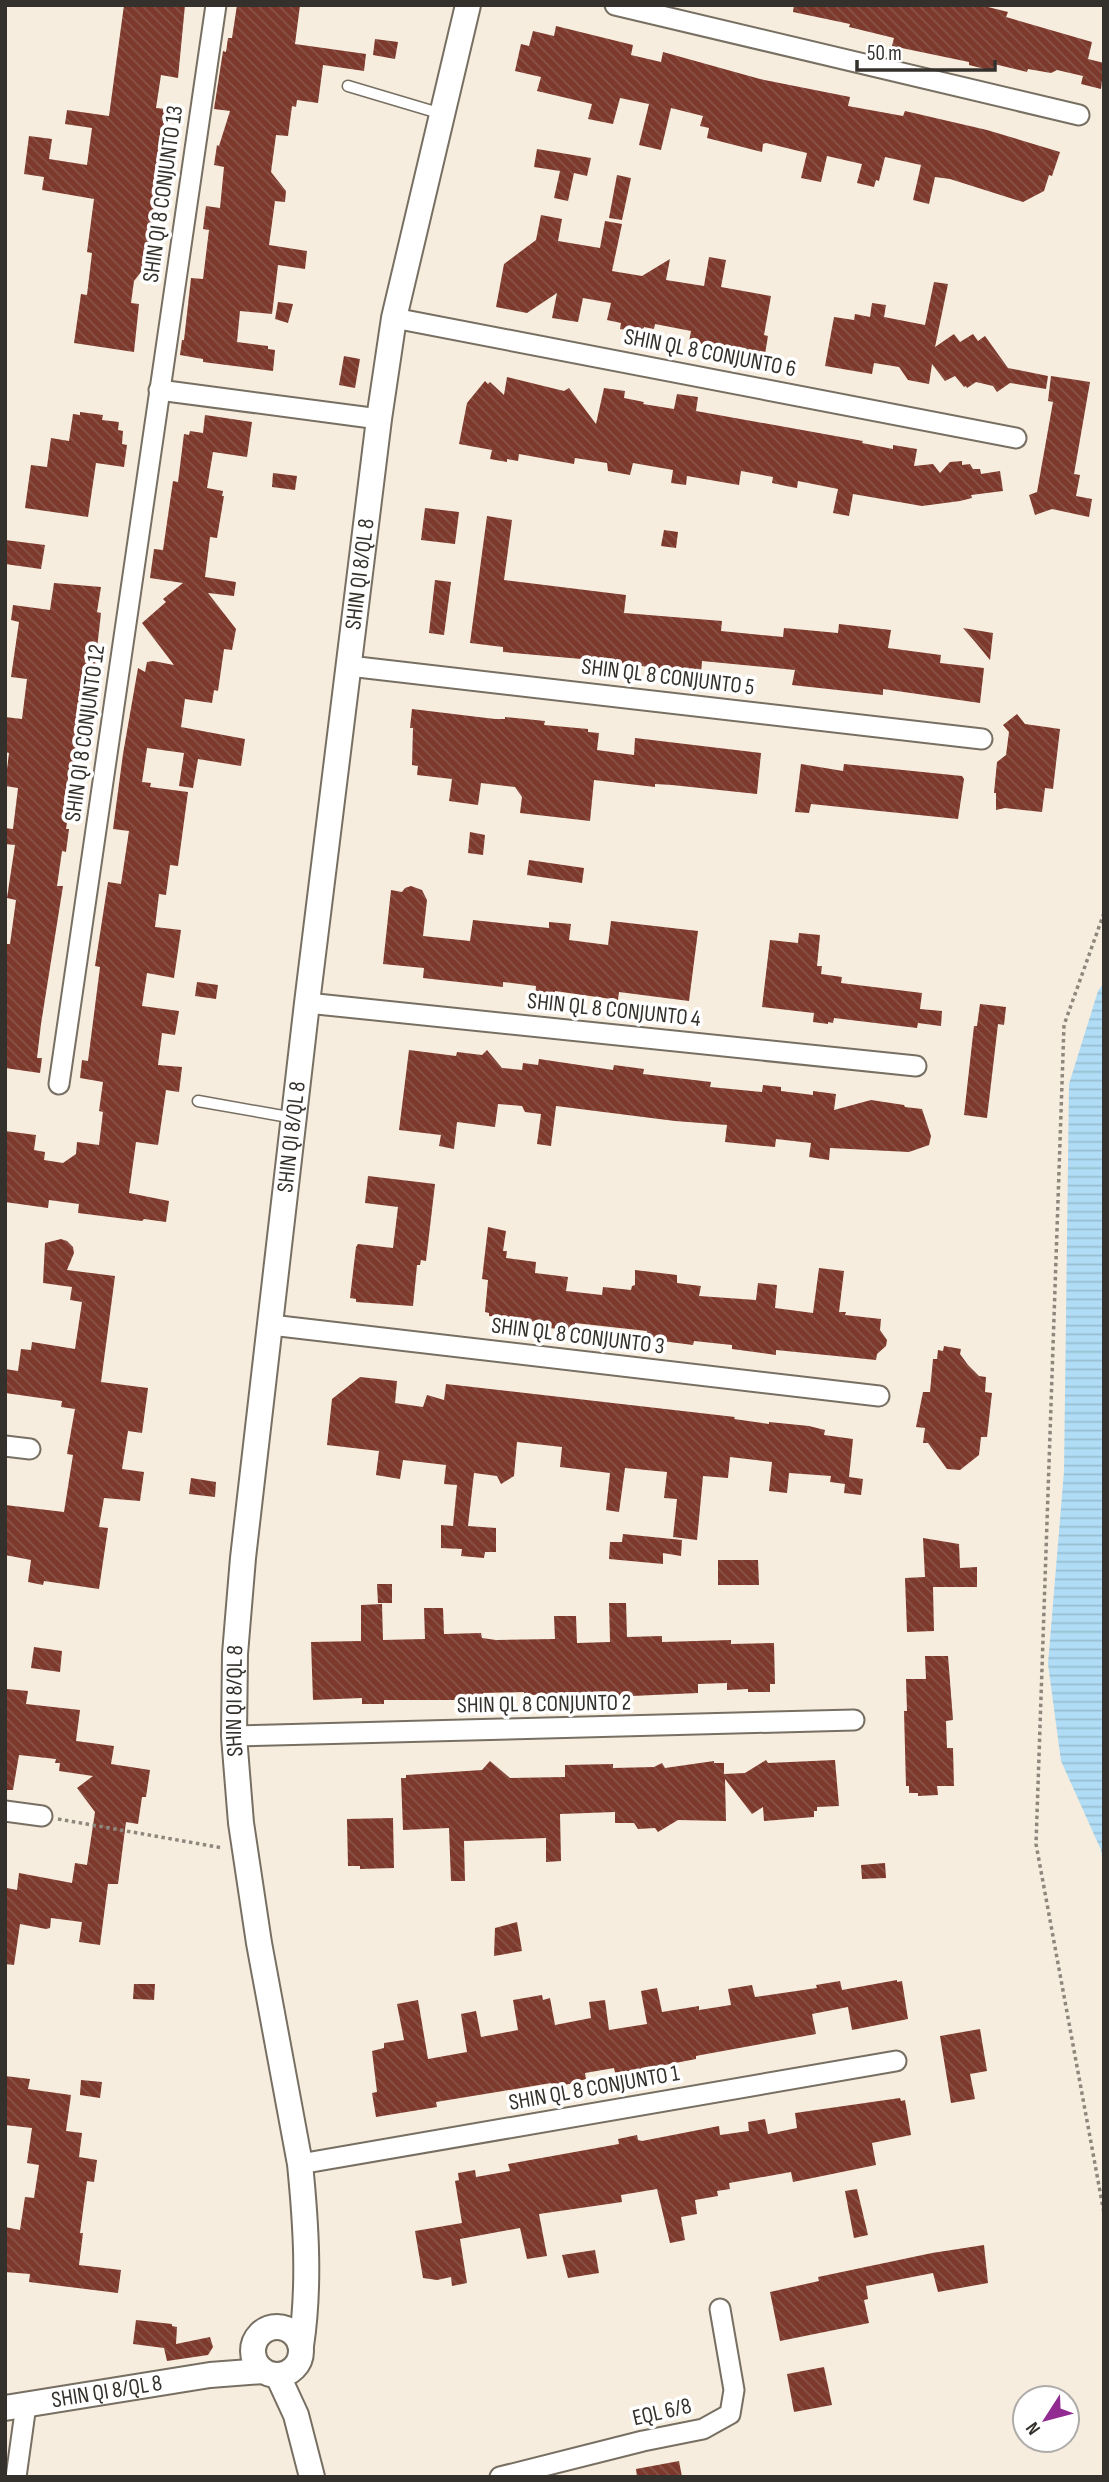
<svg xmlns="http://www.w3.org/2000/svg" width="1109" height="2482" font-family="'Sofia Sans Condensed',sans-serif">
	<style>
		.water { fill: url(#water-rules) }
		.building { fill: url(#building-back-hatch) }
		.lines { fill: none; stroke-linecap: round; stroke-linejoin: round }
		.service-casing { stroke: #776f62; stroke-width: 13 }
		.minor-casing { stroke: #776f62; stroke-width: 23 }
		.tertiary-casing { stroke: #776f62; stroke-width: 28 }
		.path { stroke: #8e877e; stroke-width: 3.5; stroke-dasharray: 3.5 3.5; stroke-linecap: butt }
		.service { stroke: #fff; stroke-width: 10 }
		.minor { stroke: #fff; stroke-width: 19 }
		.tertiary { stroke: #fff; stroke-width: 24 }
		.labels { text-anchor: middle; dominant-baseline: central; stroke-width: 7; stroke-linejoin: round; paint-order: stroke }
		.street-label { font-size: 23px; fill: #34302b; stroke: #fff }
	</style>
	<defs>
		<pattern id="water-rules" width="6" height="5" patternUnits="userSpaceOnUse" patternTransform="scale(1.75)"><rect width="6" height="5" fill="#b0ddf5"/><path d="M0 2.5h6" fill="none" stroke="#98bed2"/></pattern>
		<pattern id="building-back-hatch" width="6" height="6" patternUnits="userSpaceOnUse" patternTransform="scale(1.75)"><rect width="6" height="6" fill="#7c392c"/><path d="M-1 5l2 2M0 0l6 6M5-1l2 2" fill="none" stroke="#8a5449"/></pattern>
	</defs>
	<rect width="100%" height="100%" fill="#f7edde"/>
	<polygon class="water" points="1104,983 1104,1872 1101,1850 1061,1761 1048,1664 1064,1471 1069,1084 1098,991"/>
	<g class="building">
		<polygon points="124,5 185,5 178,78 161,75 156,108 166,109 161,146 169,148 164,186 158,185 150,248 152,248 151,259 134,281 131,303 139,304 134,352 74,343 81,294 87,295 92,253 87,252 94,199 42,190 44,177 24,174 29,136 52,139 49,159 87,165 92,128 65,124 67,110 109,116"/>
		<polygon points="237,5 300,5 295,44 366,54 364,71 323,65 318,103 297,100 296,107 292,106 288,136 276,135 271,172 286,191 285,202 275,201 269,245 307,251 305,269 278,265 272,314 240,311 237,342 268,346 268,349 275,350 273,371 203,362 203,359 180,355 182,340 184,340 191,278 203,279 209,230 203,229 206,206 220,208 224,167 214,165 217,145 219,146 230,111 214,109 223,51 226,52 228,38 232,38"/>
		<polygon points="794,5 980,5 1008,12 1006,17 1092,42 1088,59 1104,63 1101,89 1081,84 1083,76 1057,70 1051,73 1028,69 1027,72 994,64 993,71 969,65 969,62 892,46 894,38 849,27 850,24 793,12"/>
		<polygon points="556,26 633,45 631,55 661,62 663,52 760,79 850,97 848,106 903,116 905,111 987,130 1060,152 1052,176 1049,175 1044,191 1023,202 950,179 935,177 929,204 913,200 921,165 885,157 879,181 876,180 874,187 857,183 862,164 827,156 821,182 801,178 807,153 766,143 763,144 762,152 707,138 709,128 700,126 703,116 671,108 661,150 639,145 649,104 620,98 613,124 588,119 592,104 537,91 541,77 515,71 521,44 529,46 533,31 554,36"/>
		<polygon points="375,39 398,42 395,59 373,55"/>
		<polygon points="537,149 591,158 587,176 574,173 568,201 554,198 560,171 534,167"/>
		<polygon points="617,175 631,178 622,220 609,218"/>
		<polygon points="541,215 562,219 558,241 600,248 605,221 622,224 612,271 642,276 670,259 666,280 704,286 709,257 726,260 721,287 771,296 764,335 768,336 765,354 689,342 691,331 655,324 654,329 644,327 643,333 620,329 621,323 607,320 611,303 583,298 578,322 552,318 557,293 527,313 496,307 504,264 536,240"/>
		<polygon points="934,282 948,284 935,347 954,334 960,342 973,334 978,341 985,336 1008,368 1048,376 1046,389 1010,383 997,392 993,386 976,382 967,388 966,386 964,387 955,376 945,381 932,364 929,384 908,380 899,367 874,363 872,374 825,366 834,317 854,320 855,314 870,317 872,303 886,305 884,317 925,325"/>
		<polygon points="278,302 293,304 288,323 275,319"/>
		<polygon points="344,356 360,359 355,388 339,385"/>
		<polygon points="1051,376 1090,382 1074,474 1080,475 1076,496 1092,499 1089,517 1052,509 1035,515 1029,495 1037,492 1053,402 1048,401"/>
		<polygon points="507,377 564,391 569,388 596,424 604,388 625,391 624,398 644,402 643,404 674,409 677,394 698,397 696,411 863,441 862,443 893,449 893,445 917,449 914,466 933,464 940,473 950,462 962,461 962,465 970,464 973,469 980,469 981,474 1000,471 1003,491 971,495 972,498 960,501 922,506 853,494 849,516 833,513 838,489 798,481 797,488 791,487 772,483 773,477 741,471 739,485 687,476 686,485 671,483 673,470 633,463 630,475 608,471 607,463 575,458 574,464 519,454 518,461 507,459 507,462 490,459 492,450 459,444 467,403 485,381 488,384 490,382 504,395"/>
		<polygon points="80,412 103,415 102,420 119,422 118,430 123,431 122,444 127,445 124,467 96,463 88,517 25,508 31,465 47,467 51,438 69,441 73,414 80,415"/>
		<polygon points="205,415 252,422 247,457 213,452 207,488 223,491 222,496 224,496 217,538 210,537 205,577 236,582 234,596 208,593 236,629 232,650 224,649 218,691 214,690 212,703 185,699 181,727 245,739 241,766 198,759 193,788 179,786 184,753 147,748 142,782 151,783 150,787 188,792 178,866 170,865 166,895 159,894 155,927 181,930 174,978 147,973 142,1006 179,1011 175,1035 162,1033 158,1065 182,1067 179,1092 166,1090 158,1145 136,1142 129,1193 169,1201 166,1222 144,1219 142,1221 78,1213 79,1204 49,1200 48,1208 5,1202 5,1131 36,1135 34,1150 45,1152 44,1160 63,1163 76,1154 77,1142 99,1145 103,1112 99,1111 103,1082 80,1078 82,1060 88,1061 100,967 95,966 108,882 121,884 129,831 113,829 123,754 138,668 145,672 147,662 153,661 174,665 142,623 166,602 163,599 183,583 150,578 154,549 163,550 173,481 178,482 184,434 189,435 190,431 203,433"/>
		<polygon points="273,473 297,476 295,490 272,487"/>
		<polygon points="425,508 459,512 455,544 421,540"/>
		<polygon points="487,516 512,520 504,580 626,595 624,613 722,621 721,631 783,637 784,628 838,633 839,624 891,630 888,648 941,655 940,663 984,668 980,703 883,689 883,695 792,685 795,670 702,661 701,674 604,661 503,652 503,647 470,643"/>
		<polygon points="664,530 678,532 676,548 661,546"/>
		<polygon points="5,540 45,545 41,569 5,564"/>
		<polygon points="435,580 451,582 444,635 429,633"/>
		<polygon points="54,583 101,587 97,612 101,613 93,684 87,683 76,773 69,772 64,802 70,803 66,829 69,829 66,852 62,851 57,886 63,886 41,1024 37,1058 42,1058 40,1073 5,1068 5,944 10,944 16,900 7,898 15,845 5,844 5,828 13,829 18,788 5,786 9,753 5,752 5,717 22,719 27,679 11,677 19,622 11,620 13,605 50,610"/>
		<polygon points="963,628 993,633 990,660 976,643"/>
		<polygon points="412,709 495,719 505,719 505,717 545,721 544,725 588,729 588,732 599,733 597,750 634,755 635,738 761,753 757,794 672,785 655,784 655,787 594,780 590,821 520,813 522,797 515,787 481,783 478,805 449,801 452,779 417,775 418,766 412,765 413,728 410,728"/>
		<polygon points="1017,714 1025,724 1060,729 1053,789 1045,788 1042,812 1005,808 996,810 996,793 994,793 997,762 1006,755 1009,732 1003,725"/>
		<polygon points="801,764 843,771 844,764 962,776 964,779 958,819 811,804 809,813 795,812"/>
		<polygon points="470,832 485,835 483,855 468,853"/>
		<polygon points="529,860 584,868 582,883 527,875"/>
		<polygon points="411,886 422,890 427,900 423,936 470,941 473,920 549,928 549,922 571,924 569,940 608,945 611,921 698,931 689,1001 619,992 618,1000 555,991 554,1003 535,1000 536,986 503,982 503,987 423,978 424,968 383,964 391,890 402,892 405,888"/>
		<polygon points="799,933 820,935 817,966 822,966 821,974 842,977 841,983 922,993 920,1009 942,1011 941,1026 918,1023 917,1028 834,1018 833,1023 828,1022 828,1024 813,1022 814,1013 762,1007 770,940 798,943"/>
		<polygon points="197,982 218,985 216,999 195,996"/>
		<polygon points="980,1004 1006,1007 1004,1025 998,1024 987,1118 964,1115 974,1026 977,1026"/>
		<polygon points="409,1050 456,1056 457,1052 482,1055 487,1050 502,1068 522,1070 523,1063 538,1065 539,1059 613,1070 614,1065 644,1069 643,1074 711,1082 710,1087 762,1092 763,1085 781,1087 781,1091 813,1095 813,1091 836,1094 834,1110 871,1100 904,1105 905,1107 922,1109 931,1136 929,1145 909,1152 830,1148 829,1160 809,1157 811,1143 776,1139 775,1147 725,1142 727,1125 675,1121 556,1106 551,1146 537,1144 541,1114 525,1112 522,1106 498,1104 495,1127 457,1122 454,1149 439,1146 441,1135 399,1130"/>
		<polygon points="368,1176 435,1184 426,1261 421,1260 420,1265 417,1265 413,1306 356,1302 356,1299 350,1298 356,1247 358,1244 393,1248 398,1207 365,1203"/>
		<polygon points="488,1227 506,1231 503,1251 507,1251 506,1258 536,1262 535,1273 568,1277 566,1291 602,1295 603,1287 631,1290 632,1286 635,1285 635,1270 677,1275 677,1283 701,1286 699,1296 756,1300 758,1283 777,1285 775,1308 813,1313 819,1268 844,1271 839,1312 846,1312 845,1315 881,1319 880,1330 887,1340 886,1346 877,1354 876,1360 776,1350 776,1355 732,1349 732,1345 694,1341 693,1345 646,1339 647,1331 575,1323 575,1331 549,1328 549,1325 537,1322 489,1316 489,1313 485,1312 488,1280 482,1279"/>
		<polygon points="61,1239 67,1241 73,1247 74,1253 67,1270 115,1276 101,1382 148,1388 142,1433 128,1431 122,1469 144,1472 140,1501 104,1498 99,1527 108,1528 99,1589 44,1581 43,1585 28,1582 31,1560 5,1555 5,1505 64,1512 73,1455 67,1454 75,1409 61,1407 62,1401 5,1393 5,1369 18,1371 21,1349 31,1350 32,1342 75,1349 82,1302 70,1300 72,1287 43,1283 45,1243"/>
		<polygon points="944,1346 961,1349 960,1354 968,1365 979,1376 986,1377 985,1392 992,1393 987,1437 981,1437 979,1455 960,1470 947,1469 928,1443 923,1443 925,1428 916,1427 923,1392 930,1392 933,1359 937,1359 938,1350 943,1351"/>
		<polygon points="360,1377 397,1381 395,1403 423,1407 427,1395 444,1400 446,1384 735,1417 734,1419 769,1424 769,1422 809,1426 825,1430 824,1435 853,1439 849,1477 863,1479 861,1495 844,1493 845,1484 830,1482 831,1476 789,1473 787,1493 769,1491 772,1462 730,1457 728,1478 703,1476 697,1540 673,1537 677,1499 664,1498 667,1472 625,1468 619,1512 606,1510 610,1473 560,1467 562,1447 517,1442 514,1476 501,1484 497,1476 474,1473 468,1526 496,1528 496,1552 485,1552 484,1558 461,1556 462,1549 441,1548 441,1525 453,1526 457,1485 444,1484 446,1465 403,1460 400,1479 376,1475 379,1451 327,1445 332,1399"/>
		<polygon points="191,1478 216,1482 215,1497 189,1494"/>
		<polygon points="623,1534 682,1540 681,1556 663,1553 663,1564 609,1559 610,1542 622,1542"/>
		<polygon points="923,1538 959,1544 960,1568 977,1567 977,1587 933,1587 934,1631 907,1632 905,1578 925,1577"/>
		<polygon points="718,1560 758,1560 759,1585 718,1585"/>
		<polygon points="377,1584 392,1584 392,1603 378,1603"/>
		<polygon points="609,1603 626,1603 627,1637 662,1636 662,1642 731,1640 731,1644 774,1643 775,1684 770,1684 770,1692 748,1692 748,1689 727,1690 727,1683 698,1684 698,1693 632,1696 633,1699 618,1700 618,1694 524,1695 524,1692 483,1693 484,1700 384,1700 384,1704 362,1704 362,1698 313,1700 311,1642 361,1641 361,1605 382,1604 383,1640 425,1639 424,1608 443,1608 444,1634 481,1633 482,1638 496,1640 555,1639 554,1616 576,1616 577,1643 610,1642"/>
		<polygon points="34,1647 62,1651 60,1672 31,1668"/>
		<polygon points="925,1656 948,1656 953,1720 946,1721 947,1748 953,1748 954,1786 937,1786 938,1795 918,1796 918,1793 909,1793 909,1786 906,1786 904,1711 907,1711 906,1679 926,1679"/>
		<polygon points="7,1689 28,1691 26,1704 80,1710 76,1741 114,1746 111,1764 150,1770 146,1797 142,1797 138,1824 126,1822 118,1884 108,1884 100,1945 79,1942 82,1922 51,1918 50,1928 46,1929 20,1924 14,1965 5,1964 5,1904 7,1888 17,1890 19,1873 72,1883 75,1863 87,1865 95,1812 77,1788 93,1776 59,1771 60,1763 55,1763 56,1759 19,1755 13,1790 5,1790"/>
		<polygon points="766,1760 768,1763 835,1760 839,1806 817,1807 817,1811 814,1811 814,1817 764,1821 763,1807 752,1814 725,1779 726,1821 678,1820 658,1832 655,1828 638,1829 634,1823 615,1823 615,1812 560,1814 561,1861 546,1862 546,1838 464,1841 465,1881 451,1881 449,1828 403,1830 401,1778 406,1778 406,1775 482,1770 490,1761 510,1778 565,1777 565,1765 613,1764 613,1768 654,1767 662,1763 665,1768 714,1761 714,1763 724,1763 724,1774 745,1773"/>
		<polygon points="393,1818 394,1868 360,1869 360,1866 348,1866 347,1819"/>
		<polygon points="885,1863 886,1878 862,1879 861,1865"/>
		<polygon points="517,1922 522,1951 494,1956 495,1928"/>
		<polygon points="897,1980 897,1982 902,1981 908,2019 852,2030 848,2007 812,2014 816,2034 701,2055 696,2056 696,2059 639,2070 640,2077 617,2081 614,2068 585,2073 586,2079 579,2081 579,2082 554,2087 551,2083 503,2091 436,2102 437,2107 376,2117 372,2093 377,2092 372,2051 384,2048 384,2043 404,2040 397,2004 418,2000 428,2059 467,2052 461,2014 476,2011 481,2037 518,2030 513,2000 542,1995 543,2000 550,1998 555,2025 591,2018 589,2002 605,2000 609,2030 647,2024 641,1991 657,1988 662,2012 699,2006 699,2010 731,2005 728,1989 752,1985 755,1997 817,1988 816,1985 840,1981 842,1990"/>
		<polygon points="134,1984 155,1984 154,2000 133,1999"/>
		<polygon points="980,2029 987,2071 970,2074 975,2099 951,2103 940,2036"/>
		<polygon points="5,2076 30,2079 28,2089 71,2095 66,2131 82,2133 79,2157 97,2160 94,2182 87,2181 80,2233 83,2233 79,2265 121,2270 118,2293 29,2282 30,2274 5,2272 5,2227 20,2230 25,2197 34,2198 39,2165 27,2163 32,2128 5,2125"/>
		<polygon points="81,2080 102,2082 100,2098 80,2095"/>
		<polygon points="900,2098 901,2101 905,2100 911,2135 872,2143 876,2165 793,2182 791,2172 729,2183 730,2189 717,2191 718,2196 695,2200 697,2214 681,2217 685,2240 670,2243 657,2189 621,2195 622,2202 539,2214 547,2256 527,2259 520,2228 460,2239 467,2283 452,2286 451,2277 437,2280 423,2278 415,2231 462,2223 455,2181 459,2180 458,2173 475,2170 476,2177 510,2171 508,2164 619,2144 618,2139 637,2135 638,2140 642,2141 719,2126 720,2135 749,2131 748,2122 765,2119 768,2134 797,2128 795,2113"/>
		<polygon points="857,2189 868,2235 854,2238 845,2191"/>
		<polygon points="984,2245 988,2283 938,2292 933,2273 866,2286 868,2299 864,2300 869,2323 780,2341 770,2292 819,2281 818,2277 932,2253"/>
		<polygon points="595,2250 599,2273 568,2278 562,2255"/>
		<polygon points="136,2320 172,2324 172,2326 177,2327 176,2344 210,2337 213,2347 208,2355 167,2361 164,2348 133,2344"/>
		<polygon points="824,2367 832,2405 794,2412 787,2374"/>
		<polygon points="679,2461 682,2477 637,2477 636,2469"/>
	</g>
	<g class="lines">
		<defs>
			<g id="service">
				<polyline points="348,86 442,114"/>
				<polyline points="198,1101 294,1118"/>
			</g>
			<g id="minor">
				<polyline points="615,5 1079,115"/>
				<polyline points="394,318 1016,438"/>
				<polyline points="159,390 379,419"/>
				<polyline points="349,666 982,739"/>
				<polyline points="307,1003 916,1066"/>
				<polyline points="59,1084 216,5"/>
				<polyline points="271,1325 879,1396"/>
				<polyline points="5,1446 30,1449"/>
				<polyline points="234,1736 854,1720"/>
				<polyline points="5,1811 42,1816"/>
				<polyline points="300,2164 896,2061"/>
				<polyline points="16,2477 26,2405"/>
				<polyline points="500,2477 643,2441 703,2429 730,2414 734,2390 720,2309"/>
			</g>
			<g id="tertiary">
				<circle cx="277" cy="2351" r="24"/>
				<path id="s1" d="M301,2346C310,2286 306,2224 300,2164L259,1943L241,1823L234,1736L235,1654L243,1558L307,1003L379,419L394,318L468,5"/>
				<polyline points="278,2376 296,2415 312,2477"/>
				<path id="s2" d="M5,2408L210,2375L263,2371"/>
			</g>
		</defs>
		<use href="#service" class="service-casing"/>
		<use href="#minor" class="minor-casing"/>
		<use href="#tertiary" class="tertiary-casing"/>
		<g class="path">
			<polyline points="1104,913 1064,1025 1036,1844 1104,2213"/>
			<polyline points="58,1819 223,1848"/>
		</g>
		<use href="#service" class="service"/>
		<use href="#minor" class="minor"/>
		<use href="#tertiary" class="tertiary"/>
	</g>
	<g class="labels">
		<g class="street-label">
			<text transform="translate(163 194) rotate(-82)">SHIN QI 8 CONJUNTO 13</text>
			<text transform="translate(710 353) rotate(11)">SHIN QL 8 CONJUNTO 6</text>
			<text stroke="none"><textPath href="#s1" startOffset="1785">SHIN QI 8/QL 8</textPath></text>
			<text transform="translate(668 677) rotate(7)">SHIN QL 8 CONJUNTO 5</text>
			<text transform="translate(85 733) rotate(-82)">SHIN QI 8 CONJUNTO 12</text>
			<text transform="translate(614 1010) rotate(6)">SHIN QL 8 CONJUNTO 4</text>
			<text stroke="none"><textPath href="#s1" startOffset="1218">SHIN QI 8/QL 8</textPath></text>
			<text transform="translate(578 1336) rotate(7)">SHIN QL 8 CONJUNTO 3</text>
			<text stroke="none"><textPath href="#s1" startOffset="651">SHIN QI 8/QL 8</textPath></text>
			<text transform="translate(544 1704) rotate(-1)">SHIN QL 8 CONJUNTO 2</text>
			<text transform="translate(594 2088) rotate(-10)">SHIN QL 8 CONJUNTO 1</text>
			<text stroke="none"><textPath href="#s2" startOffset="103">SHIN QI 8/QL 8</textPath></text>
			<text transform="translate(662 2412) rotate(-13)">EQL 6/8</text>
		</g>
	</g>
	<rect width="1109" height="2482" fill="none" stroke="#34302b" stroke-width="14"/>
	<g transform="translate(1046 2419) rotate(234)"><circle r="33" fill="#ffffff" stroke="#aeacaa" stroke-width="2"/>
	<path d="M0-5L12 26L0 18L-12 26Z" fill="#912b91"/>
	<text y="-10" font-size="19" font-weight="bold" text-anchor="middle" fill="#34302b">N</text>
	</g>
	<path d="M857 60v10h138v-10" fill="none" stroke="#34302b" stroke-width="3.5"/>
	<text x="867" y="60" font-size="21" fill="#34302b" stroke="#ffffff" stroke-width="5" paint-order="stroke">50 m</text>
</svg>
